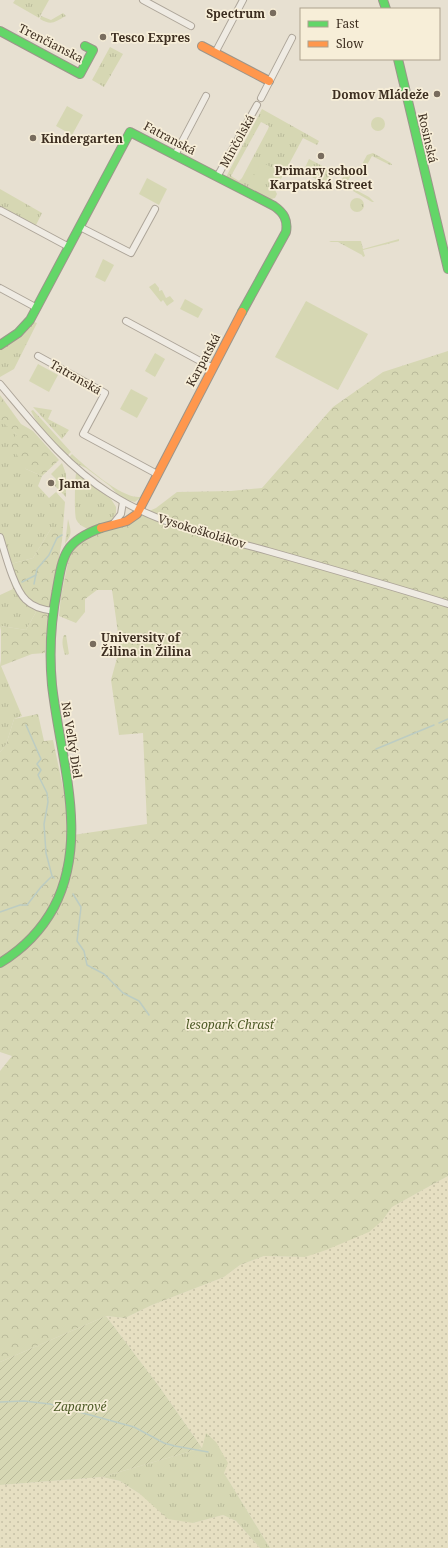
<svg xmlns="http://www.w3.org/2000/svg" width="448" height="1548" font-family="'Noto Serif',serif">
	<style>
		.farmland { fill: url(#farmland-dots) }
		.grass { fill: url(#grass-tufts); fill-rule: evenodd }
		.forest { fill: url(#forest-crowns) }
		.garden { fill: url(#garden-furrows) }
		.pitch { fill: #d6d7b3 }
		.lines { fill: none; stroke-linecap: round; stroke-linejoin: round }
		.stream { stroke: #bcccc2; stroke-width: 1.5 }
		.street-casing { stroke: #ada599; stroke-width: 8 }
		.fast-casing { stroke: #9c958a; stroke-width: 10 }
		.slow-casing { stroke: #9c958a; stroke-width: 10 }
		.street { stroke: #efebe3; stroke-width: 6 }
		.fast { stroke: #63d668; stroke-width: 8 }
		.slow { stroke: #ff974d; stroke-width: 8 }
		.poi-dot { fill: #786c5e; stroke: #f7eed8; stroke-width: 1.5 }
		.labels { text-anchor: middle; dominant-baseline: central; stroke-width: 3.5; stroke-linejoin: round; paint-order: stroke }
		.poi-label { font-size: 12px; font-weight: bold; fill: #3d2e20; stroke: #f7eed8; text-anchor: start }
		.street-label { font-size: 12px; fill: #3d2e20; stroke: #f7eed8 }
		.park-label { font-size: 12px; font-style: italic; fill: #4d5a26; stroke: #f7eed8 }
	</style>
	<defs>
		<pattern id="farmland-dots" width="8" height="8" patternUnits="userSpaceOnUse"><rect width="8" height="8" fill="#e6dfc2"/><path d="M2 2h.1M6 6h.1" fill="none" stroke="#c6c0a6" stroke-width="1.8" stroke-linecap="round"/></pattern>
		<pattern id="grass-tufts" width="24" height="20" patternUnits="userSpaceOnUse"><rect width="24" height="20" fill="#d6d7b3"/><path d="M3 7l-1-3M5 7V3M7 7l1-3M15 17l-1-3M17 17v-4M19 17l1-3" fill="none" stroke="#b9b99a"/></pattern>
		<pattern id="forest-crowns" width="20" height="18" patternUnits="userSpaceOnUse"><rect width="20" height="18" fill="#d6d7b3"/><path d="M2 6a3 3 0 1 1 6 0M12 15a3 3 0 1 1 6 0" fill="none" stroke="#b9b99a"/></pattern>
		<pattern id="garden-furrows" width="10" height="10" patternUnits="userSpaceOnUse"><rect width="10" height="10" fill="#d6d7b3"/><path d="M-1 1l2-2M0 10L10 0M9 11l2-2" fill="none" stroke="#b9b99a"/></pattern>
	</defs>
	<rect width="100%" height="100%" fill="#e7e0d1"/>
	<g class="farmland">
		<polygon points="448,1176 448,1548 270,1548 224,1473 202,1448 161,1389 106,1316 125,1318 152,1305 224,1277 240,1265 264,1256 305,1257 382,1221 392,1207"/>
		<polygon points="102,1477 120,1481 140,1494 193,1523 223,1515 236,1521 260,1548 0,1548 0,1485"/>
	</g>
	<g class="grass">
		<polygon points="15,0 49,0 39,18 13,3"/>
		<path d="M63,13L66,16C54,22 52,26 40,19L41,16L51,20Z"/>
		<polygon points="110,47 123,54 104,87 92,80"/>
		<path d="M262,109L319,141L317,145L303,138L281,179L279,178L274,188L277,194L275,198L267,200L226,177ZM261,122L269,126L268,129L242,178L239,181L231,176Z"/>
		<circle cx="378" cy="124" r="7"/>
		<polygon points="373,153 391,163 392,165 390,165 372,156 364,170 360,168 367,155"/>
		<polygon points="309,159 332,171 325,184 303,172"/>
		<polygon points="348,168 353,171 347,183 341,181"/>
		<polygon points="0,189 42,213 35,227 0,208"/>
		<polygon points="354,189 369,197 374,202 372,202 353,191"/>
		<circle cx="357" cy="205" r="7"/>
		<polygon points="399,239 399,241 363,250 365,256 363,257 362,255 338,242 329,242 331,241 361,241 363,249"/>
		<polygon points="31,321 37,323 14,369 0,377 0,348"/>
		<polygon points="33,407 52,410 48,419 69,430 62,439"/>
		<path d="M33,410L71,452L67,456C54,442 39,429 31,411Z"/>
		<polygon points="0,420 3,421 17,435 26,469 42,476 38,486 49,498 56,492 65,502 63,527 52,527 33,558 7,565 0,536"/>
		<path d="M72,454C85,466 122,499 140,497L149,482L140,498L135,502L127,500L119,496L110,486L86,468L75,463L69,457Z"/>
		<polygon points="62,463 66,474 66,497 54,485 56,479 51,474"/>
		<path d="M76,473L111,499L116,507V513L111,521L88,529C83,527 78,524 76,519C74,512 75,479 76,473Z"/>
		<path d="M68,519C71,532 73,533 65,544Z"/>
		<polygon points="13,589 36,612 26,630 1,626 0,631 0,595"/>
		<path d="M64,635H66L69,654L65,655C63,648 61,641 64,635Z"/>
		<polygon points="0,660 1,666 22,716 14,719 6,745 0,752"/>
		<polygon points="206,1433 216,1442 228,1463 224,1473 270,1548 260,1548 236,1521 223,1515 193,1523 168,1519 140,1494 120,1481 102,1477 202,1448"/>
	</g>
	<g class="forest">
		<polygon points="448,351 448,1176 392,1207 382,1221 369,1232 326,1250 305,1257 264,1256 240,1265 224,1277 152,1305 125,1318 106,1316 0,1362 0,1071 12,1056 0,1052 0,752 6,745 14,719 38,714 44,741 53,740 73,835 147,824 143,733 119,735 111,680 120,647 112,590 97,590 85,599 85,612 76,623 59,616 61,596 69,557 77,543 156,508 177,492 231,491 262,488 333,407 383,372"/>
		<polygon points="0,395 21,424 33,431 59,460 42,476 26,469 8,441 17,435 0,420"/>
		<polygon points="52,527 63,527 62,541 48,617 45,653 32,654 1,666 1,626 26,630 36,612 13,589 7,565 33,558"/>
	</g>
	<polygon class="garden" points="106,1316 161,1389 202,1448 102,1477 0,1485 0,1362"/>
	<g class="pitch">
		<polygon points="67,106 83,115 72,135 56,126"/>
		<polygon points="261,162 271,167 262,184 252,179"/>
		<polygon points="147,178 167,189 159,205 139,194"/>
		<polygon points="103,259 114,265 105,282 95,277"/>
		<polygon points="155,283 159,288 159,291 162,290 166,298 170,296 174,301 167,306 163,300 161,302 149,287"/>
		<polygon points="185,299 203,309 198,318 180,309"/>
		<polygon points="306,301 368,334 338,390 275,357"/>
		<polygon points="155,353 165,359 155,377 145,371"/>
		<polygon points="38,364 58,375 49,392 29,381"/>
		<polygon points="131,389 148,398 137,418 120,409"/>
	</g>
	<g class="lines">
		<g class="stream">
			<polyline points="22,582 36,575"/>
			<polyline points="34,584 37,569 49,555 57,538 62,535"/>
			<polyline points="439,723 448,719"/>
			<polyline points="26,725 41,759 37,764 41,770 38,775 47,793 48,802 44,824 46,853 52,876 54,878"/>
			<polyline points="376,749 434,725"/>
			<polyline points="73,894 81,907 77,941 84,951 87,965 104,974 123,993 139,1001 149,1015"/>
			<polyline points="0,912 20,905 27,905 41,887 51,877"/>
			<polyline points="0,1402 24,1401 50,1404 134,1427 164,1443 175,1446 208,1452"/>
		</g>
		<defs>
			<g id="street">
				<polyline points="143,0 191,26"/>
				<polyline points="215,53 243,0"/>
				<polyline points="261,98 292,38"/>
				<polyline points="175,155 206,96"/>
				<polyline points="217,177 257,105"/>
				<polyline points="0,210 69,247"/>
				<polyline points="80,227 131,253 155,209"/>
				<polyline points="0,288 37,308"/>
				<polyline points="126,321 213,368"/>
				<polyline points="38,356 105,393 83,434 157,474"/>
				<path d="M0,384C33,423 65,465 109,493C156,524 214,536 268,551C328,568 388,585 448,604"/>
				<polyline points="113,524 121,514 123,502"/>
				<path d="M0,537C5,553 14,589 26,600C33,607 44,610 54,611"/>
			</g>
			<g id="fast">
				<polyline points="383,0 386,9"/>
				<polyline points="0,31 80,74 93,50 85,46"/>
				<polyline points="398,59 448,269"/>
				<path d="M0,345L18,333L30,320L130,132L274,206C284,213 288,220 286,232L242,312"/>
				<path d="M0,963C23,949 41,931 54,907C90,838 60,758 52,685C49,653 51,620 57,589C63,554 65,541 101,528"/>
			</g>
			<g id="slow">
				<polyline points="202,46 269,81"/>
				<polyline points="101,528 127,521 137,514 242,312"/>
			</g>
		</defs>
		<use href="#street" class="street-casing"/>
		<use href="#fast" class="fast-casing"/>
		<use href="#slow" class="slow-casing"/>
		<use href="#street" class="street"/>
		<use href="#fast" class="fast"/>
		<use href="#slow" class="slow"/>
	</g>
	<g class="poi-dot">
		<circle cx="273" cy="13" r="4"/>
		<circle cx="103" cy="37" r="4"/>
		<circle cx="437" cy="94" r="4"/>
		<circle cx="33" cy="138" r="4"/>
		<circle cx="321" cy="156" r="4"/>
		<circle cx="51" cy="483" r="4"/>
		<circle cx="93" cy="644" r="4"/>
	</g>
	<g class="labels">
		<g class="poi-label">
			<text x="265" y="13" text-anchor="end">Spectrum</text>
			<text x="111" y="37">Tesco Expres</text>
			<text x="429" y="94" text-anchor="end">Domov Mládeže</text>
			<text x="41" y="138">Kindergarten</text>
			<text x="321" y="170" text-anchor="middle">Primary school<tspan x="321" dy="14">Karpatská Street</tspan></text>
			<text x="59" y="483">Jama</text>
			<text x="101" y="637">University of<tspan x="101" dy="14">Žilina in Žilina</tspan></text>
		</g>
		<g class="street-label">
			<text transform="translate(51 43) rotate(27)">Trenčianska</text>
			<text transform="translate(170 138) rotate(28)">Fatranská</text>
			<text transform="translate(428 138) rotate(77)">Rosinská</text>
			<text transform="translate(237 141) rotate(-61)">Minčolská</text>
			<text transform="translate(203 360) rotate(-62)">Karpatská</text>
			<text transform="translate(76 377) rotate(30)">Tatranská</text>
			<text transform="translate(202 531) rotate(17)">Vysokoškolákov</text>
			<text transform="translate(72 740) rotate(81)">Na Veľký Diel</text>
		</g>
		<g class="park-label">
			<text x="230" y="1024">lesopark Chrasť</text>
			<text x="80" y="1406">Zaparové</text>
		</g>
	</g>
	<rect x="300" y="8" width="140" height="52" fill="#f7eed8" stroke="#ada18e"/>
	<rect x="308" y="21" width="20" height="6" fill="#63d668" stroke="#ada18e"/>
	<text x="336" y="28" font-size="12" fill="#3d2e20">Fast</text>
	<rect x="308" y="41" width="20" height="6" fill="#ff974d" stroke="#ada18e"/>
	<text x="336" y="48" font-size="12" fill="#3d2e20">Slow</text>
</svg>
